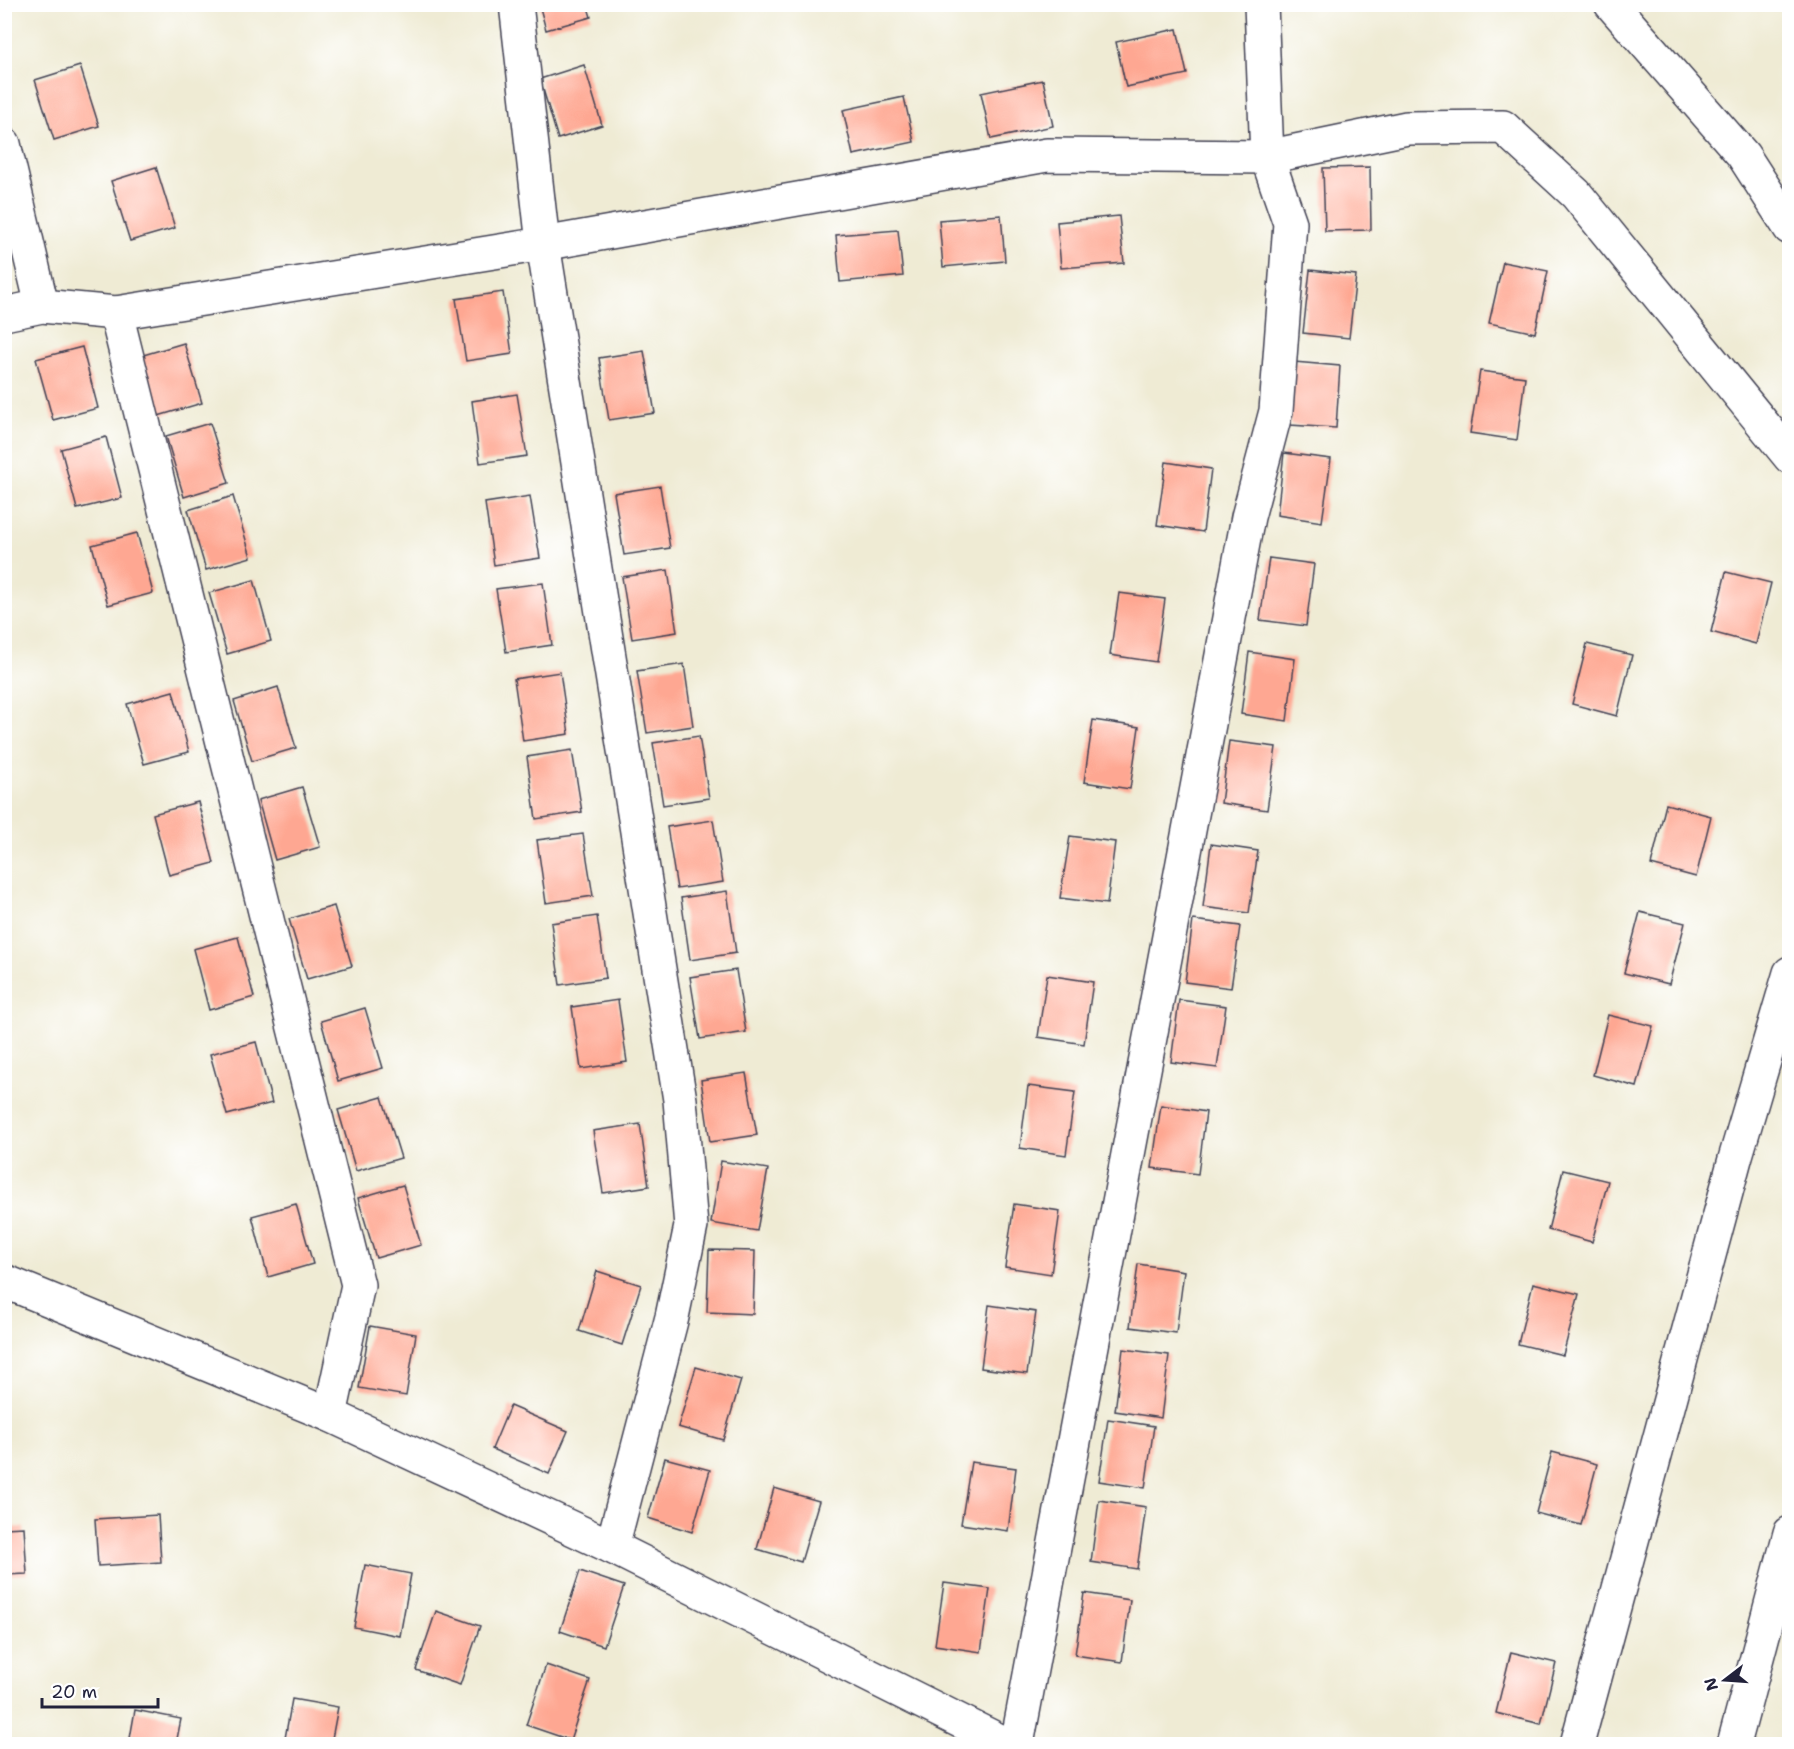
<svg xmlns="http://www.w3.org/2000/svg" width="1794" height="1749" font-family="'Shantell Sans',sans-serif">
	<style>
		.building { fill: #fea792 }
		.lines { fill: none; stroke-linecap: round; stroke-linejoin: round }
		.street-casing { stroke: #414052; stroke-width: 36 }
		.street { stroke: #fff; stroke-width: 33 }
	</style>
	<rect width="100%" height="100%" fill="#fff"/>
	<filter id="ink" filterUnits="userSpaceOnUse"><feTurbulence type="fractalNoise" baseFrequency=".0167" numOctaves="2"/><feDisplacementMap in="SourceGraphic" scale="12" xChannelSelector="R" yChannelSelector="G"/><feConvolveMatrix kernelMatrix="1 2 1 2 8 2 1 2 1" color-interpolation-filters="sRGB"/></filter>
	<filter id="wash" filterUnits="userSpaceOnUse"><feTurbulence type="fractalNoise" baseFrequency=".008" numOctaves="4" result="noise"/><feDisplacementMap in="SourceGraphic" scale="24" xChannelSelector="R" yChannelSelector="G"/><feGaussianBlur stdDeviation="1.35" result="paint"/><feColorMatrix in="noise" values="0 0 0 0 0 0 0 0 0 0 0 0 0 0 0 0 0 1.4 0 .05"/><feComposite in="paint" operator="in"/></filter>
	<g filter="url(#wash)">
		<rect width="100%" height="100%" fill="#efebd4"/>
		<g id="blocks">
			<g class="building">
				<polygon points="539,4 587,4 591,17 546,30"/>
				<polygon points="1177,29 1187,74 1126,87 1116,42"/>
				<polygon points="584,65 602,125 558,139 540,79"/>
				<polygon points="80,66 99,126 54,140 35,80"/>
				<polygon points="1043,80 1053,126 991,139 981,93"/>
				<polygon points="904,97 914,142 853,155 843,110"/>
				<polygon points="156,167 175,228 130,241 111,181"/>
				<polygon points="1370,167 1371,230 1325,231 1323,168"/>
				<polygon points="1001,215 1005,261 943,267 939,220"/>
				<polygon points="1119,216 1124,263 1061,268 1057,222"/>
				<polygon points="898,230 903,276 840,282 836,235"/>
				<polygon points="1503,262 1548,271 1535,333 1489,323"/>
				<polygon points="1310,270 1356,275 1349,338 1303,333"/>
				<polygon points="503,292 512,354 466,361 456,299"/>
				<polygon points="184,343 202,403 158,416 140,356"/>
				<polygon points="82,347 98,408 53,420 36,359"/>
				<polygon points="644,351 655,413 609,420 599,358"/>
				<polygon points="1294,362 1340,366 1336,428 1290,425"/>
				<polygon points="1480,371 1525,377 1517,440 1470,433"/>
				<polygon points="517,394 527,456 480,463 472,401"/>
				<polygon points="210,423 229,483 184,497 166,436"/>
				<polygon points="106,437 122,498 77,509 61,449"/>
				<polygon points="1284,453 1331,459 1322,522 1277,515"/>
				<polygon points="1166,462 1211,469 1203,532 1157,525"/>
				<polygon points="660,486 670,548 624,555 614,493"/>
				<polygon points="233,496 251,557 206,570 188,510"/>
				<polygon points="530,496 540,558 494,565 485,503"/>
				<polygon points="137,533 153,593 108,605 92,545"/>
				<polygon points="1269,558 1314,564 1306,626 1260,620"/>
				<polygon points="668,570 677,632 632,639 622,577"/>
				<polygon points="1726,572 1771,583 1756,644 1711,632"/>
				<polygon points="254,580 271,641 227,654 209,593"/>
				<polygon points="543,583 552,645 506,652 496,589"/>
				<polygon points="1119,593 1165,599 1156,662 1110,655"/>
				<polygon points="1587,644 1632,655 1617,716 1572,704"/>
				<polygon points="1249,652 1295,659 1287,721 1241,714"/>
				<polygon points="684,664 693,726 647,733 637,671"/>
				<polygon points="560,672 569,734 523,741 514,679"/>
				<polygon points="278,687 296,748 252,761 234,701"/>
				<polygon points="173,691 189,752 144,764 127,704"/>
				<polygon points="1093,720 1139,727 1130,789 1084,782"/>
				<polygon points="699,736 709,798 663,805 653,743"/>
				<polygon points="1229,741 1276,747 1267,810 1221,803"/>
				<polygon points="572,750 582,812 536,819 527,757"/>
				<polygon points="302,787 320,847 275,860 258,800"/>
				<polygon points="198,802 214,863 169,875 153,814"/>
				<polygon points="1666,804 1711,816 1696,877 1651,865"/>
				<polygon points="713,820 723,882 677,889 667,827"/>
				<polygon points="583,834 593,896 546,903 537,840"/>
				<polygon points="1070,836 1115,842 1107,904 1060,898"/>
				<polygon points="1211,844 1258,851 1249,913 1203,907"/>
				<polygon points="727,891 736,953 690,960 681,898"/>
				<polygon points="334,906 352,966 307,979 289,919"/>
				<polygon points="1640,912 1685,923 1669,984 1624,973"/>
				<polygon points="597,916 606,978 560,985 551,923"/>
				<polygon points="1193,920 1240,926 1231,988 1185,982"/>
				<polygon points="238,937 254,997 209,1010 193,949"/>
				<polygon points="736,970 746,1032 700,1039 690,977"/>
				<polygon points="1047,975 1093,982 1084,1044 1038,1037"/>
				<polygon points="618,1000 627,1062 581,1069 572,1007"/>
				<polygon points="1179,1000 1226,1006 1217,1068 1171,1062"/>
				<polygon points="365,1008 383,1068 338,1081 321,1021"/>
				<polygon points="1608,1015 1653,1026 1637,1087 1593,1075"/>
				<polygon points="256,1042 272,1103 227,1115 210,1054"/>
				<polygon points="746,1073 757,1135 710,1142 701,1080"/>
				<polygon points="1028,1086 1075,1092 1066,1155 1020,1148"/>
				<polygon points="382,1097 401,1158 356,1171 338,1110"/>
				<polygon points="1161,1105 1206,1112 1198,1174 1152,1168"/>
				<polygon points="640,1124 649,1186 603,1193 593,1131"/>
				<polygon points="721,1161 768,1169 757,1231 711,1223"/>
				<polygon points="1563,1170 1608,1181 1592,1242 1548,1230"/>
				<polygon points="403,1185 421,1245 376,1258 358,1198"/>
				<polygon points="296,1204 313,1264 268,1277 252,1216"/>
				<polygon points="1014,1204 1060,1211 1051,1274 1005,1267"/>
				<polygon points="709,1250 755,1251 753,1314 707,1312"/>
				<polygon points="1138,1264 1184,1271 1176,1333 1130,1327"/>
				<polygon points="597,1271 641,1285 622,1345 579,1331"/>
				<polygon points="1533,1283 1579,1294 1563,1355 1518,1344"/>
				<polygon points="989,1305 1036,1312 1027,1374 981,1368"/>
				<polygon points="370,1326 416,1334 406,1396 359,1388"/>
				<polygon points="1123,1349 1169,1355 1161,1418 1115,1411"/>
				<polygon points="696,1367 741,1380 723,1440 678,1427"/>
				<polygon points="510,1406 568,1431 549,1474 492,1449"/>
				<polygon points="1108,1419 1154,1426 1145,1488 1099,1481"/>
				<polygon points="1552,1452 1597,1464 1581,1525 1536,1513"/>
				<polygon points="665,1458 710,1470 692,1532 648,1518"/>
				<polygon points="971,1462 1016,1468 1008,1531 961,1524"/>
				<polygon points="774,1488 819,1501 801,1562 757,1549"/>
				<polygon points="1099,1500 1146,1507 1137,1569 1091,1562"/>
				<polygon points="158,1515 161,1562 98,1566 95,1519"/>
				<polygon points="24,1527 27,1574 4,1575 4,1528"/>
				<polygon points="365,1565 411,1574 400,1636 354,1627"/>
				<polygon points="580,1571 624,1586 604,1646 560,1631"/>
				<polygon points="944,1583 990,1589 981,1652 935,1645"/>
				<polygon points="1084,1593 1130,1600 1122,1662 1075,1655"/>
				<polygon points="436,1611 480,1626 460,1685 416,1670"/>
				<polygon points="1511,1652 1556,1663 1541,1724 1496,1713"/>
				<polygon points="546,1665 590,1680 570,1740 526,1725"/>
				<polygon points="292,1699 338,1707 331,1744 284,1744"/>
				<polygon points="135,1710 181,1719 176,1744 129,1744"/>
			</g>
		</g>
	</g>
	<g filter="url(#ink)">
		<use href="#blocks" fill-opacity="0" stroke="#414052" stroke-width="1.5"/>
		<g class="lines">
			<defs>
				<g id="street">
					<polyline points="516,4 543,244 680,1100 691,1226 672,1317 612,1547"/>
					<polyline points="1611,4 1743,155 1790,228"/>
					<polyline points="4,144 42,306"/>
					<polyline points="116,313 358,1285 330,1415"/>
					<polyline points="4,314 42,306 116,313 543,244 1047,155 1267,157 1407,128 1503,127 1576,194 1790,457"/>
					<polyline points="4,1281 330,1415 612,1547 1006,1744"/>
					<polyline points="1017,1744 1248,517 1276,411 1290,223 1267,157 1261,4"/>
					<polyline points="1577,1744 1735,1159 1790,973"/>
					<polyline points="1734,1744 1790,1533"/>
				</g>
			</defs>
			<use href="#street" class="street-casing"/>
			<use href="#street" class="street"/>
		</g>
	</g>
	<rect width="1794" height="1749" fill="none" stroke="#fff" stroke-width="24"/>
	<g transform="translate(1725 1680) rotate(253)" stroke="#ffffff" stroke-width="4.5" paint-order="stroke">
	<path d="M0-4.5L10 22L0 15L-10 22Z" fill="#22223b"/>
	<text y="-9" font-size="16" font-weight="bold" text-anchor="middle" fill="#22223b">N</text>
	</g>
	<path d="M42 1698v9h116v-9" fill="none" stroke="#22223b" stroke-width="3"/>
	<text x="51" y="1698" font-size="18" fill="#22223b" stroke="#ffffff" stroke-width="4.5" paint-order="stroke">20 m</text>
</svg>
